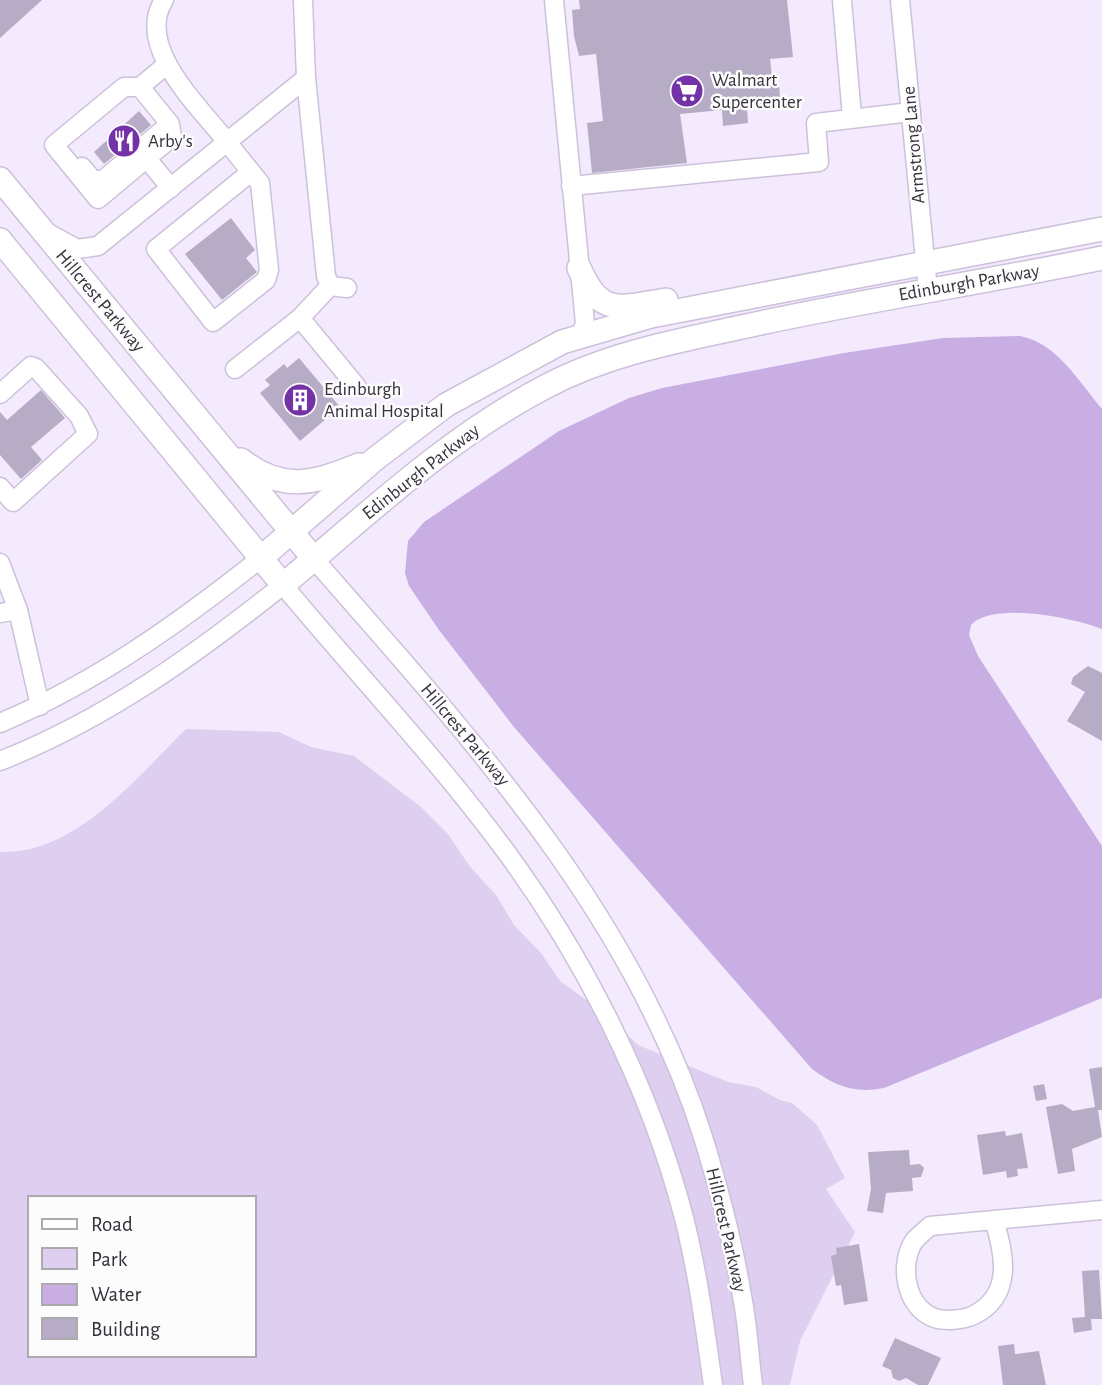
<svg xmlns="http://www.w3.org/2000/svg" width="1102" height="1385" font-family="'Alegreya Sans',sans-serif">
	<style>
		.green { fill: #deceef; fill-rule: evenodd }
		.water { fill: #c8aee3 }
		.building { fill: #b7acc5 }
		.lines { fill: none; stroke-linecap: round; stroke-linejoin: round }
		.minor-casing { stroke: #ccc1da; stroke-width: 21 }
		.major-casing { stroke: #ccc1da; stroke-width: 26 }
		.minor { stroke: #fff; stroke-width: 18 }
		.major { stroke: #fff; stroke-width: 23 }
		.labels { text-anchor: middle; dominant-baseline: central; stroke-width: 5; stroke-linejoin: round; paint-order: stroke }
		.poi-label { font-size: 19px; fill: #35303a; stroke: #fcfcfc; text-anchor: start }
		.street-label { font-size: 19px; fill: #35303a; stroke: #fcfcfc }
	</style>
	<rect width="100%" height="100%" fill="#f3eafe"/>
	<path class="green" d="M186,729L279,732L311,747L354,756L421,807L447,833L471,868L496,895L514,925L541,953L560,981L600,1010L638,1045L728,1082L756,1087L780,1100L792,1103L817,1125L845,1178L826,1189L855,1232L800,1341L790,1385H0V852C75,855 136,778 186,729ZM30,1198H254V1355H30Z"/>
	<path class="water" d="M1020,336C1057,343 1079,382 1102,409V629C1074,618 993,601 971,625L969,635L978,656L1102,846V998L884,1088C855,1094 835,1086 812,1069L514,727L439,630L409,586L405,573L408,541L424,522L559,431L629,398L662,388L844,353L943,338Z"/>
	<g class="building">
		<polygon points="0,0 42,0 0,38"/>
		<polygon points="579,0 787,0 793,57 770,59 773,85 779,84 780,97 774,97 774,105 747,108 748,123 723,126 722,110 680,114 687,163 592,173 587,123 603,121 596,54 579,56 574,36 572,10 580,9"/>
		<polygon points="139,111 151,125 104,164 94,152"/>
		<polygon points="231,218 255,250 246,258 257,272 222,300 185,254"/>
		<polygon points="299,358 340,407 300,441 260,393 270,385 265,380 284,364 287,368"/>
		<polygon points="41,390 65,418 31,447 42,460 21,479 0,455 0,412 7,420"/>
		<polygon points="1088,666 1102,673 1102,741 1067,721 1085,692 1071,684 1073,677"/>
		<polygon points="1102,1067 1102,1110 1098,1110 1102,1137 1072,1149 1075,1171 1058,1174 1046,1107 1062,1104 1073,1111 1095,1107 1089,1069"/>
		<polygon points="1044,1084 1047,1099 1036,1101 1033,1086"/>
		<polygon points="1005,1131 1006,1136 1022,1133 1028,1168 1017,1169 1018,1176 1007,1178 1006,1171 983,1175 977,1135"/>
		<polygon points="909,1150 910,1165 920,1164 924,1168 921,1177 912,1178 913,1191 886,1193 883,1213 867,1211 871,1189 868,1152"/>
		<polygon points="859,1244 868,1301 844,1305 841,1285 836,1286 831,1256 837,1254 836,1248"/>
		<polygon points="1099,1270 1102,1319 1091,1319 1092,1330 1074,1333 1072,1318 1085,1317 1082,1271"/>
		<polygon points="895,1338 941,1358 928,1385 918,1385 906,1378 899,1381 893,1378 891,1370 882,1366"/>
		<polygon points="1014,1344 1015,1354 1039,1351 1046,1385 1003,1385 998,1346"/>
	</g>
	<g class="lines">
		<defs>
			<g id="minor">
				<path d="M164,0C134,47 200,107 227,142L306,78"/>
				<polyline points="303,0 306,78 326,276 330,286 347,288"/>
				<polyline points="554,0 585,323 581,336"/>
				<polyline points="842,0 852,117"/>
				<polyline points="900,0 928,291"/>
				<polyline points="140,87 170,124 172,137 98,199 54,145 124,87 140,87 166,65"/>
				<polyline points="147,159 171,188"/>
				<polyline points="82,167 93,180 103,180 163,130"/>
				<polyline points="571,186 819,162 816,123 911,112"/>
				<polyline points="48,233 77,249 98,246 227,142 260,183 269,270 266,280 213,322 156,249 251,172"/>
				<polyline points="300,318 357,387"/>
				<polyline points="235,369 300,318 330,286"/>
				<polyline points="0,394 31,366 36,368 79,416 88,434 13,502 0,487"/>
				<path d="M314,559C467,735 631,909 703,1137C719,1189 733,1242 742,1296C748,1325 749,1355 753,1385"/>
				<polyline points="0,563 18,610 40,706"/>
				<polyline points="0,613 18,610"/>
				<path d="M0,723C97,682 179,623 261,558"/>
				<path d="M0,761C106,719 195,655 283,585C356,673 436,757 504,849C584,957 650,1087 684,1218C698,1273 705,1329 713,1385"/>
				<path d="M994,1220C1005,1255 1013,1295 974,1315C964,1320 943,1322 932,1317C905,1305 899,1264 914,1241C918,1236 925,1231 930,1226L1102,1210"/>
			</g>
			<g id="major">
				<polyline points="0,179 314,559"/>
				<path d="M0,240L283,585C367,515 447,438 545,387C605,355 672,342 737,328C858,301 981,283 1102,258"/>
				<path d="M579,268C601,318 619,307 666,300"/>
				<path d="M241,460C283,493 314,483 359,465"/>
				<polyline points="261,558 375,459 446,405 562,342 651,316 1102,229"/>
			</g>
		</defs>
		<use href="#minor" class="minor-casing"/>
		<use href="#major" class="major-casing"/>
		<use href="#minor" class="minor"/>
		<use href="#major" class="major"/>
	</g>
	<defs>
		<symbol id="supermarket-disc" viewBox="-11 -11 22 22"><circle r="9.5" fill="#7432a7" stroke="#fcfcfc"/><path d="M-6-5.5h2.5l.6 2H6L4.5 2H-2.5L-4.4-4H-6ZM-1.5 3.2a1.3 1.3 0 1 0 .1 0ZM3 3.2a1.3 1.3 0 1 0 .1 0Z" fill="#fff"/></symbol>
		<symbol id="restaurant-disc" viewBox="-11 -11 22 22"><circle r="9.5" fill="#7432a7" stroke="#fcfcfc"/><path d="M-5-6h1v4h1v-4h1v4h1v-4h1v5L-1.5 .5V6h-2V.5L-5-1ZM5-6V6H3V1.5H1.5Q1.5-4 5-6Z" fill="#fff"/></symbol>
		<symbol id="building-disc" viewBox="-11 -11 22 22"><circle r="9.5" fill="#7432a7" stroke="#fcfcfc"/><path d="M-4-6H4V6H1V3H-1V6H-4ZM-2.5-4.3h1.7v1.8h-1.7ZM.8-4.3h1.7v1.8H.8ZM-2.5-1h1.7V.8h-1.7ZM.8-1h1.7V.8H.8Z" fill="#fff"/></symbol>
	</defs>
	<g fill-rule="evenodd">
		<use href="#supermarket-disc" x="668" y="72" width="38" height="38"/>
		<use href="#restaurant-disc" x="105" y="122" width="38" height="38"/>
		<use href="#building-disc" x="281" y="381" width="38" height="38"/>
	</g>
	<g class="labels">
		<g class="poi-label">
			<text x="712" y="80">Walmart<tspan x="712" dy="22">Supercenter</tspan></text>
			<text x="148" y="141">Arby's</text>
			<text x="324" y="389">Edinburgh<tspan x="324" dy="22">Animal Hospital</tspan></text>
		</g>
		<g class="street-label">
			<text transform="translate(914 145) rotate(-95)">Armstrong Lane</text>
			<text transform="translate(969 283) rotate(-10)">Edinburgh Parkway</text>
			<text transform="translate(100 301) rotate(50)">Hillcrest Parkway</text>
			<text transform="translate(421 472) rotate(-38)">Edinburgh Parkway</text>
			<text transform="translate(465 735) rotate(50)">Hillcrest Parkway</text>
			<text transform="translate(726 1230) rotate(77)">Hillcrest Parkway</text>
		</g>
	</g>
	<rect x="28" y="1196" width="228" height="161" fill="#fcfcfc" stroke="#acaaae" stroke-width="2"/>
	<rect x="42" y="1219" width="35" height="10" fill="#ffffff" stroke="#acaaae" stroke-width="2"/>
	<text x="91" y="1231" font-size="21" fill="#35303a">Road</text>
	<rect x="42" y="1248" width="35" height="21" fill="#deceef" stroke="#acaaae" stroke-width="2"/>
	<text x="91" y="1266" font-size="21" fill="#35303a">Park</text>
	<rect x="42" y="1284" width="35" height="21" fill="#c8aee3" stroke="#acaaae" stroke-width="2"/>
	<text x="91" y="1301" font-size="21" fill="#35303a">Water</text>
	<rect x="42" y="1318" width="35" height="21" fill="#b7acc5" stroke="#acaaae" stroke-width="2"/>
	<text x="91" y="1336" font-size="21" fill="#35303a">Building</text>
</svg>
